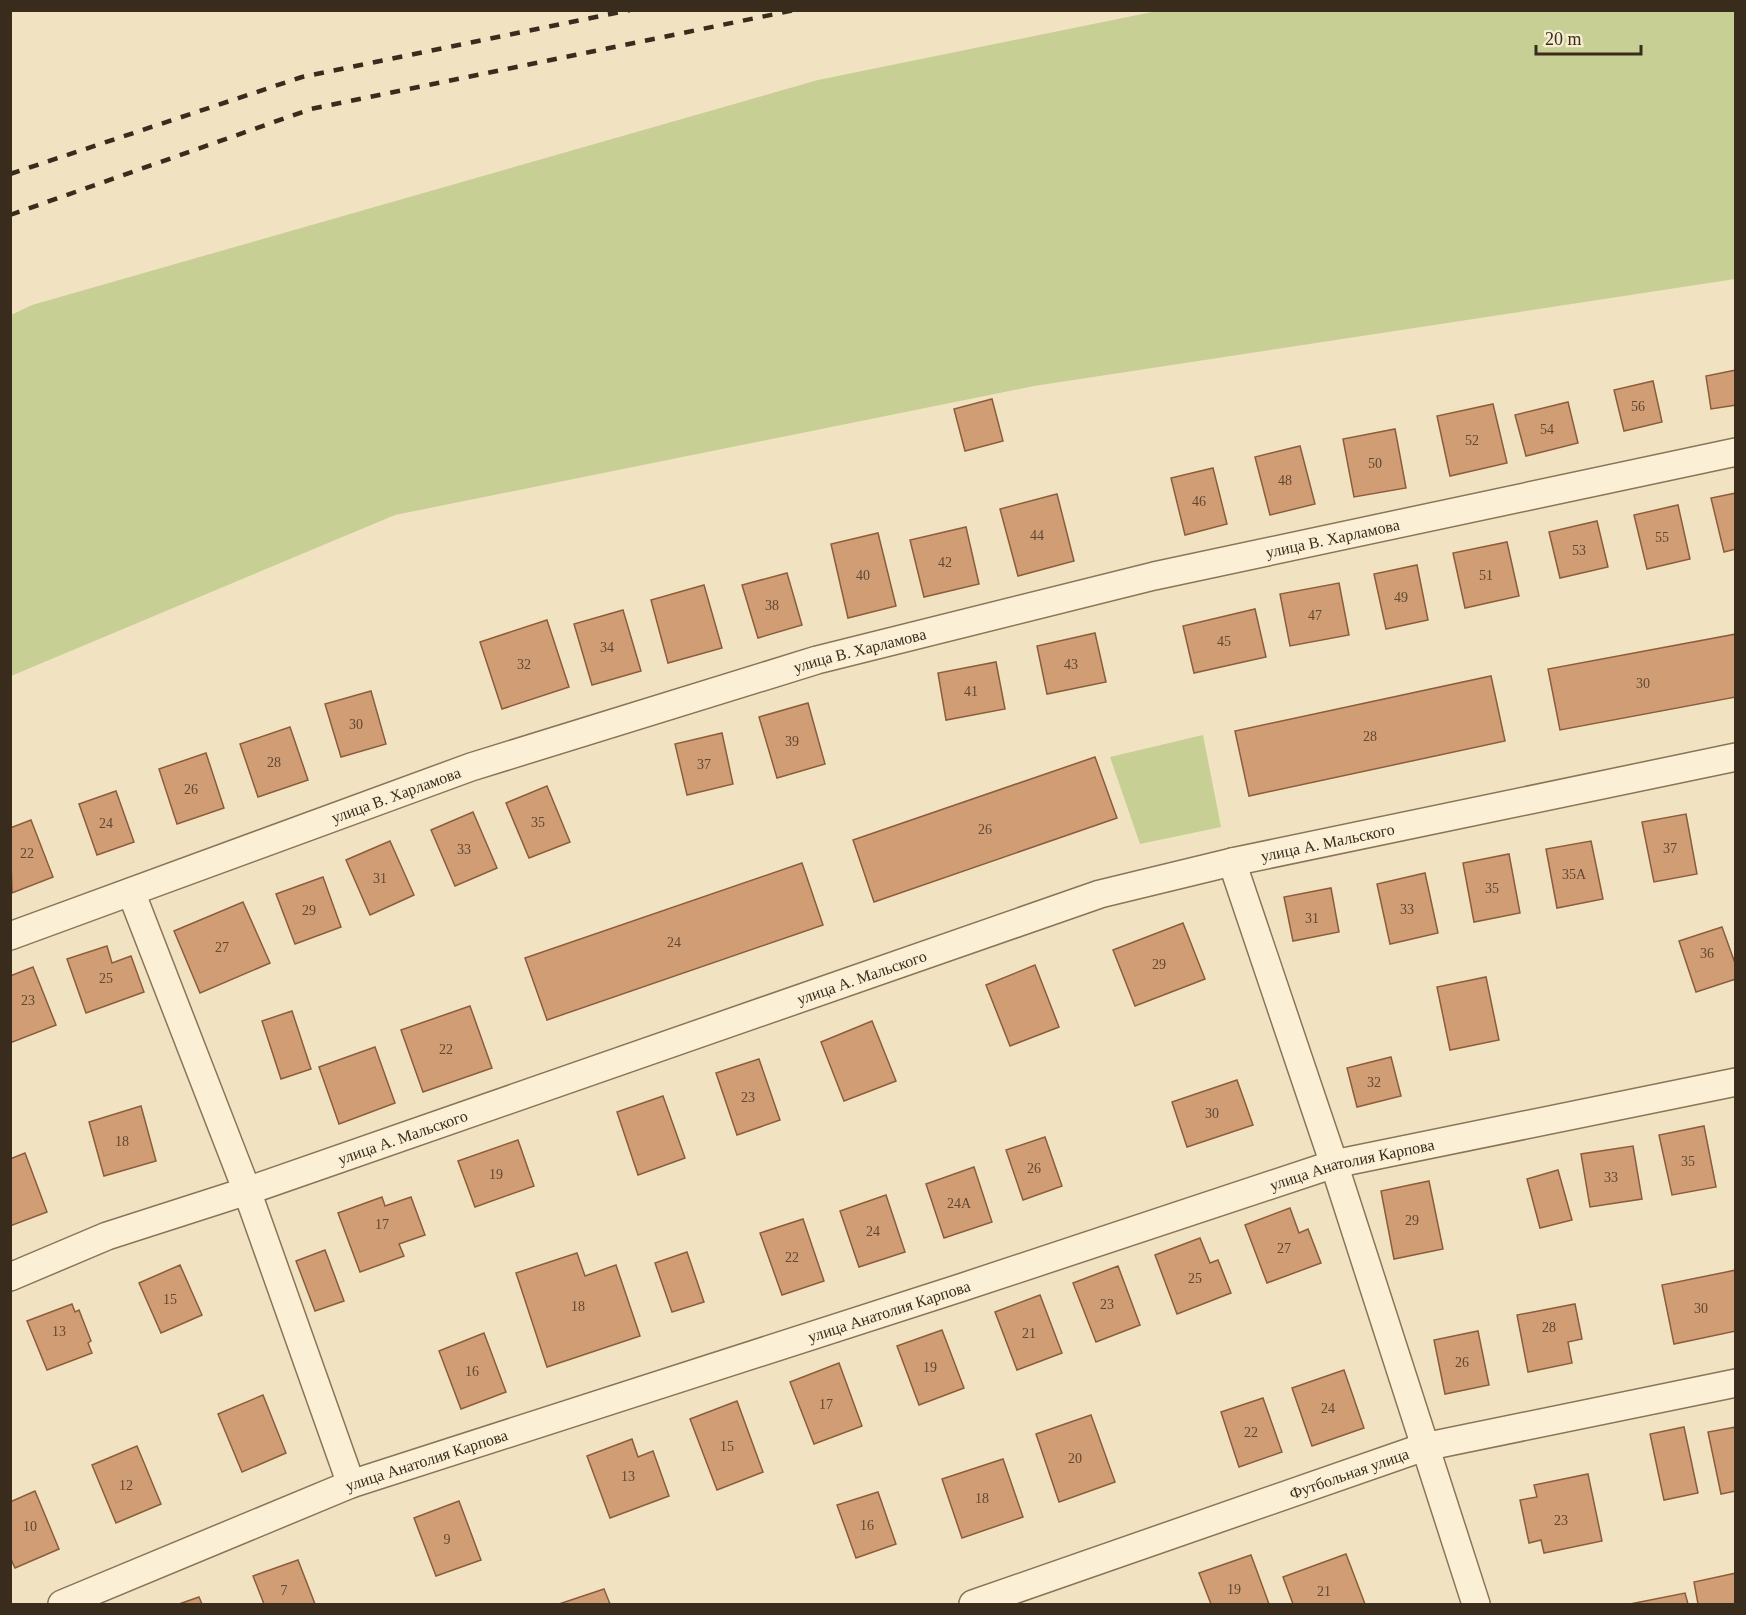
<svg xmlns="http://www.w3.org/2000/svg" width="1746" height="1615" font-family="Georgia,serif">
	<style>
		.green { fill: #c7cf94 }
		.building { fill: #d19d75; stroke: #8c5d3c; stroke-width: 1.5 }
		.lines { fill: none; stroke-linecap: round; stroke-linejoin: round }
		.street-casing { stroke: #8b7457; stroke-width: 30 }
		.street { stroke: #fbf0d5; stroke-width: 27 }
		.rail { stroke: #3a2c1d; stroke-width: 4.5; stroke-dasharray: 10 10; stroke-linecap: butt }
		.labels { text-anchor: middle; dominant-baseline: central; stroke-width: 6; stroke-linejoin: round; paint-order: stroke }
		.number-label { font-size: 14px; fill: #604833 }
		.street-label { font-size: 16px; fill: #3a2c1d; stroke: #f7edd1 }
	</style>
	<rect width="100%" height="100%" fill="#f1e3c1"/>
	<g class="green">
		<polygon points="1162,10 1735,11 1735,279 1034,386 395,515 11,676 11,315 32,305 818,80"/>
		<polygon points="1203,735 1221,827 1140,844 1110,757"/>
	</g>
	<g class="building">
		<polygon points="1736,370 1736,405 1711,409 1706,376"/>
		<polygon points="1653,381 1662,422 1624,431 1614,390"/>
		<polygon points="992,399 1003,441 965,451 954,409"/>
		<polygon points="1568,402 1578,443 1526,456 1515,415"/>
		<polygon points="1493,404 1507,463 1450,476 1437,416"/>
		<polygon points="1395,429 1406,488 1354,497 1343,439"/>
		<polygon points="1300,446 1315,504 1270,515 1255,457"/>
		<polygon points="1213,468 1227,524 1185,535 1171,478"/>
		<polygon points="1736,493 1736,549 1724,552 1711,498"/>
		<polygon points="1057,494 1074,561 1018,576 1000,509"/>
		<polygon points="1678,505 1690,559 1647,569 1634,515"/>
		<polygon points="1597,521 1608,567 1560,578 1549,532"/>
		<polygon points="966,527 979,584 924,597 910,540"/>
		<polygon points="878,533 896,606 848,618 831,544"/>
		<polygon points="1507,542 1519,596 1465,608 1453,553"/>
		<polygon points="1417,565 1428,620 1386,629 1374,574"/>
		<polygon points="787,573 802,625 758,638 742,585"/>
		<polygon points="1339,583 1349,635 1290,646 1280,594"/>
		<polygon points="704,585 722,648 668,663 651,600"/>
		<polygon points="1255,609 1266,657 1194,673 1183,626"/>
		<polygon points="623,610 641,671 592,685 574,624"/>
		<polygon points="547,620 569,687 502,709 480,642"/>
		<polygon points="1095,633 1106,682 1047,694 1037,646"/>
		<polygon points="1736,634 1736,697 1560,730 1548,669"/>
		<polygon points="996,662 1005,709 946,720 938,673"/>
		<polygon points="1491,676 1505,741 1249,796 1235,731"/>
		<polygon points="371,691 386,744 341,757 325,704"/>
		<polygon points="808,703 825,764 777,778 759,717"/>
		<polygon points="290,727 308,780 258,797 240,744"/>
		<polygon points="722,733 733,784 687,795 675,744"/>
		<polygon points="206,753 224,808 177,824 159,769"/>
		<polygon points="1095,757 1117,818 874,902 853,840"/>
		<polygon points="547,786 570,842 529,858 506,803"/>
		<polygon points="116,791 134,842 97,855 79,804"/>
		<polygon points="473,812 497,868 455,886 431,830"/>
		<polygon points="1686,814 1697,874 1654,882 1642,822"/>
		<polygon points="31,820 53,877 12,893 10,828"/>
		<polygon points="390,841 414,895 370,915 346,860"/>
		<polygon points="1591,841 1603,899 1557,908 1546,849"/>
		<polygon points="1509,854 1520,913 1474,922 1463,863"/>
		<polygon points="802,863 823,925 547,1020 525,958"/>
		<polygon points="1425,873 1438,933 1390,944 1377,884"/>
		<polygon points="323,877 341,927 295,944 276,894"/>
		<polygon points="1331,888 1339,932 1293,941 1284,897"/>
		<polygon points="243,902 270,963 200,993 174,931"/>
		<polygon points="1183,923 1205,979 1135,1006 1113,950"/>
		<polygon points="1722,927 1736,966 1736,979 1696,992 1679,941"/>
		<polygon points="107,946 112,963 131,956 144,992 86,1013 67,959"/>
		<polygon points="1035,965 1059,1027 1010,1046 986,985"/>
		<polygon points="33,967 56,1025 10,1043 10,976"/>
		<polygon points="1486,977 1499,1040 1450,1050 1437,987"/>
		<polygon points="470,1006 492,1068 423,1092 401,1030"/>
		<polygon points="292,1011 311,1069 281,1079 262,1021"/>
		<polygon points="872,1021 896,1081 844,1101 821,1042"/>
		<polygon points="375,1047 395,1103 339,1124 319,1067"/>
		<polygon points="1391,1057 1401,1096 1357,1107 1347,1068"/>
		<polygon points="759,1059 780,1120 737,1135 716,1073"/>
		<polygon points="1237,1080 1253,1125 1187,1147 1172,1102"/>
		<polygon points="663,1096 685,1158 638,1175 617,1112"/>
		<polygon points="141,1106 156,1161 104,1176 89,1122"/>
		<polygon points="1704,1126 1716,1187 1672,1195 1659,1135"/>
		<polygon points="1045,1137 1062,1186 1023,1200 1006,1150"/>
		<polygon points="518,1140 534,1186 475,1207 458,1161"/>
		<polygon points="1633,1146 1642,1199 1590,1207 1581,1154"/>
		<polygon points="25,1153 47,1212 10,1226 10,1159"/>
		<polygon points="974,1167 992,1222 944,1238 926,1184"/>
		<polygon points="1558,1170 1572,1220 1540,1228 1527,1179"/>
		<polygon points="1429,1181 1443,1249 1394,1259 1381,1191"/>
		<polygon points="886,1195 905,1252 859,1267 840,1211"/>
		<polygon points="382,1197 385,1206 411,1197 425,1235 399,1244 404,1256 360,1272 338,1213"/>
		<polygon points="1290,1208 1299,1233 1308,1229 1321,1263 1267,1283 1245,1225"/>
		<polygon points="803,1219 824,1281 782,1295 760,1233"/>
		<polygon points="1200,1238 1210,1263 1218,1260 1231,1293 1177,1314 1155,1255"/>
		<polygon points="325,1250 344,1301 315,1311 296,1261"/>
		<polygon points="687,1252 704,1302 672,1312 655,1263"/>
		<polygon points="577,1253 585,1276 616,1265 640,1336 547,1367 516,1273"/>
		<polygon points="180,1265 202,1315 161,1333 139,1283"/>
		<polygon points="1118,1266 1140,1325 1096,1342 1073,1283"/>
		<polygon points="1736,1270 1736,1331 1674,1344 1662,1285"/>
		<polygon points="1040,1295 1062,1353 1017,1370 995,1312"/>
		<polygon points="72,1304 75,1312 79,1310 91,1341 88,1343 92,1353 47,1370 27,1321"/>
		<polygon points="1575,1304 1582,1339 1568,1342 1572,1363 1528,1372 1517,1315"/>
		<polygon points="942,1330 964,1388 919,1405 897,1346"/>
		<polygon points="1478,1331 1489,1385 1445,1394 1434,1340"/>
		<polygon points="484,1333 506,1392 461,1409 439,1351"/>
		<polygon points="839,1363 862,1426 814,1444 790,1382"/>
		<polygon points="1344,1370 1364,1428 1312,1446 1292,1388"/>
		<polygon points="263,1395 286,1453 242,1472 218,1414"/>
		<polygon points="1263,1398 1282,1452 1239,1467 1221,1412"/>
		<polygon points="737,1401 763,1472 717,1490 690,1419"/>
		<polygon points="1091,1415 1115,1482 1059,1502 1036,1434"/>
		<polygon points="1684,1427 1698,1493 1664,1500 1650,1434"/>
		<polygon points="1736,1427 1736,1491 1721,1494 1708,1432"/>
		<polygon points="632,1439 638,1457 653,1451 669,1496 610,1518 587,1456"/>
		<polygon points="137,1446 161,1504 116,1523 92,1465"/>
		<polygon points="1003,1459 1023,1517 962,1538 942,1479"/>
		<polygon points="1588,1474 1602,1541 1544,1553 1541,1540 1529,1543 1520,1500 1537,1497 1534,1485"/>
		<polygon points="35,1491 59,1549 15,1568 10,1557 10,1502"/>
		<polygon points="878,1492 896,1544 856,1558 837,1505"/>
		<polygon points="459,1501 481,1560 436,1576 414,1518"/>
		<polygon points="1346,1554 1365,1604 1293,1604 1283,1577"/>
		<polygon points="1251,1555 1269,1604 1211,1604 1199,1573"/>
		<polygon points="298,1560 315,1604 264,1604 253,1576"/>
		<polygon points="1736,1573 1736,1604 1698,1604 1694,1582"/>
		<polygon points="604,1589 610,1604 559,1604"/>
		<polygon points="1685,1593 1688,1604 1630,1604"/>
		<polygon points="199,1597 202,1604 179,1604"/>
	</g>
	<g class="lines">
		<defs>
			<g id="street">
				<polyline points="1232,862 1334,1164 1476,1604"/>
				<polyline points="131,892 247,1191 351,1484"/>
				<path id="s1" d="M10,936L471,767L817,660L1154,576L1736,452"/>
				<path id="s2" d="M10,1277L107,1236L247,1191L1100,894L1232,862L1736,757"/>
				<path id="s3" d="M62,1604L351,1484L963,1287L1334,1164L1736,1082"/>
				<path id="s4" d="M973,1604L1424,1447L1736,1383"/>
			</g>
		</defs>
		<use href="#street" class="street-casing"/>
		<use href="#street" class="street"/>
		<g class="rail">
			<polyline points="10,174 302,77 630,10"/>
			<polyline points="10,215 311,109 795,10"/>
		</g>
	</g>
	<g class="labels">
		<g class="number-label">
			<text x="1638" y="406">56</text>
			<text x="1547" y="429">54</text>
			<text x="1472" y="440">52</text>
			<text x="1375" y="463">50</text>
			<text x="1285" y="480">48</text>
			<text x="1199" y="501">46</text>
			<text x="1037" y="535">44</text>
			<text x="1662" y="537">55</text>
			<text x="1579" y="550">53</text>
			<text x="945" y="562">42</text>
			<text x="863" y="575">40</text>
			<text x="1486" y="575">51</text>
			<text x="1401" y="597">49</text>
			<text x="772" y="605">38</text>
			<text x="1315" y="615">47</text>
			<text x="1224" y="641">45</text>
			<text x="607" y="647">34</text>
			<text x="524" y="664">32</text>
			<text x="1071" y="664">43</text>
			<text x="1643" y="683">30</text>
			<text x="971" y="691">41</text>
			<text x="356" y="724">30</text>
			<text x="1370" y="736">28</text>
			<text x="792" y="741">39</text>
			<text x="274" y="762">28</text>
			<text x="704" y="764">37</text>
			<text x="191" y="789">26</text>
			<text x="538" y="822">35</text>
			<text x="106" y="823">24</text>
			<text x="985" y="829">26</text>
			<text x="1670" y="848">37</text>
			<text x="464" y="849">33</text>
			<text x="27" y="853">22</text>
			<text x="1574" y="874">35А</text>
			<text x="380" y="878">31</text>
			<text x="1492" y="888">35</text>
			<text x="1407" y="909">33</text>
			<text x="309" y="910">29</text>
			<text x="1312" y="918">31</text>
			<text x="674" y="942">24</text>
			<text x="222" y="947">27</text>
			<text x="1707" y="953">36</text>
			<text x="1159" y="964">29</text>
			<text x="106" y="978">25</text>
			<text x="28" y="1000">23</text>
			<text x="446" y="1049">22</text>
			<text x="1374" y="1082">32</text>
			<text x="748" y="1097">23</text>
			<text x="1212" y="1113">30</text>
			<text x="122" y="1141">18</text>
			<text x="1688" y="1161">35</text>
			<text x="1034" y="1168">26</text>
			<text x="496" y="1174">19</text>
			<text x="1611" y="1177">33</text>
			<text x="959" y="1203">24А</text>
			<text x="1412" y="1220">29</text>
			<text x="382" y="1224">17</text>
			<text x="873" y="1231">24</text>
			<text x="1284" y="1248">27</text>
			<text x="792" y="1257">22</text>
			<text x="1195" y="1278">25</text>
			<text x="170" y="1299">15</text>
			<text x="1107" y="1304">23</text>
			<text x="578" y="1306">18</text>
			<text x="1701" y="1308">30</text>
			<text x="1549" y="1327">28</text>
			<text x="59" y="1331">13</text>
			<text x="1029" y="1333">21</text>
			<text x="1462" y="1362">26</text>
			<text x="930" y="1367">19</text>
			<text x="472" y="1371">16</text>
			<text x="826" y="1404">17</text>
			<text x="1328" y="1408">24</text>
			<text x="1251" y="1432">22</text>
			<text x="727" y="1446">15</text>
			<text x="1075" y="1458">20</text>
			<text x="628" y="1476">13</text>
			<text x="126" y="1485">12</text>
			<text x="982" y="1498">18</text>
			<text x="1561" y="1520">23</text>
			<text x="867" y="1525">16</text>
			<text x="30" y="1526">10</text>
			<text x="447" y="1539">9</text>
			<text x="1234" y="1589">19</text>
			<text x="284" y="1590">7</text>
			<text x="1324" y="1591">21</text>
		</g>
		<g class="street-label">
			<text stroke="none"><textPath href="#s1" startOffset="1383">улица В. Харламова</textPath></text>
			<text stroke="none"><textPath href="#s1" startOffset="897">улица В. Харламова</textPath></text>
			<text stroke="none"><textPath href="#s1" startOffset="411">улица В. Харламова</textPath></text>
			<text stroke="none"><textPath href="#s2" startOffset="1389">улица А. Мальского</textPath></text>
			<text stroke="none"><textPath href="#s2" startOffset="903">улица А. Мальского</textPath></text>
			<text stroke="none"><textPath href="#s2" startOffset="417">улица А. Мальского</textPath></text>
			<text stroke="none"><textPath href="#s3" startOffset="1364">улица Анатолия Карпова</textPath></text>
			<text stroke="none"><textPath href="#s3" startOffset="878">улица Анатолия Карпова</textPath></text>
			<text stroke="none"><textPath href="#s3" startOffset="392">улица Анатолия Карпова</textPath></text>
			<text stroke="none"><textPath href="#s4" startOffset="398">Футбольная улица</textPath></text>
		</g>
	</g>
	<rect width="1746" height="1615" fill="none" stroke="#3a2c1d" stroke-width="24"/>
	<path d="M1536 45v9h105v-9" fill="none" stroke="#3a2c1d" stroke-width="3"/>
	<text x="1545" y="45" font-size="18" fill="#3a2c1d" stroke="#f7edd1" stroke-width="4.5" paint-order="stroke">20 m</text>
</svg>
